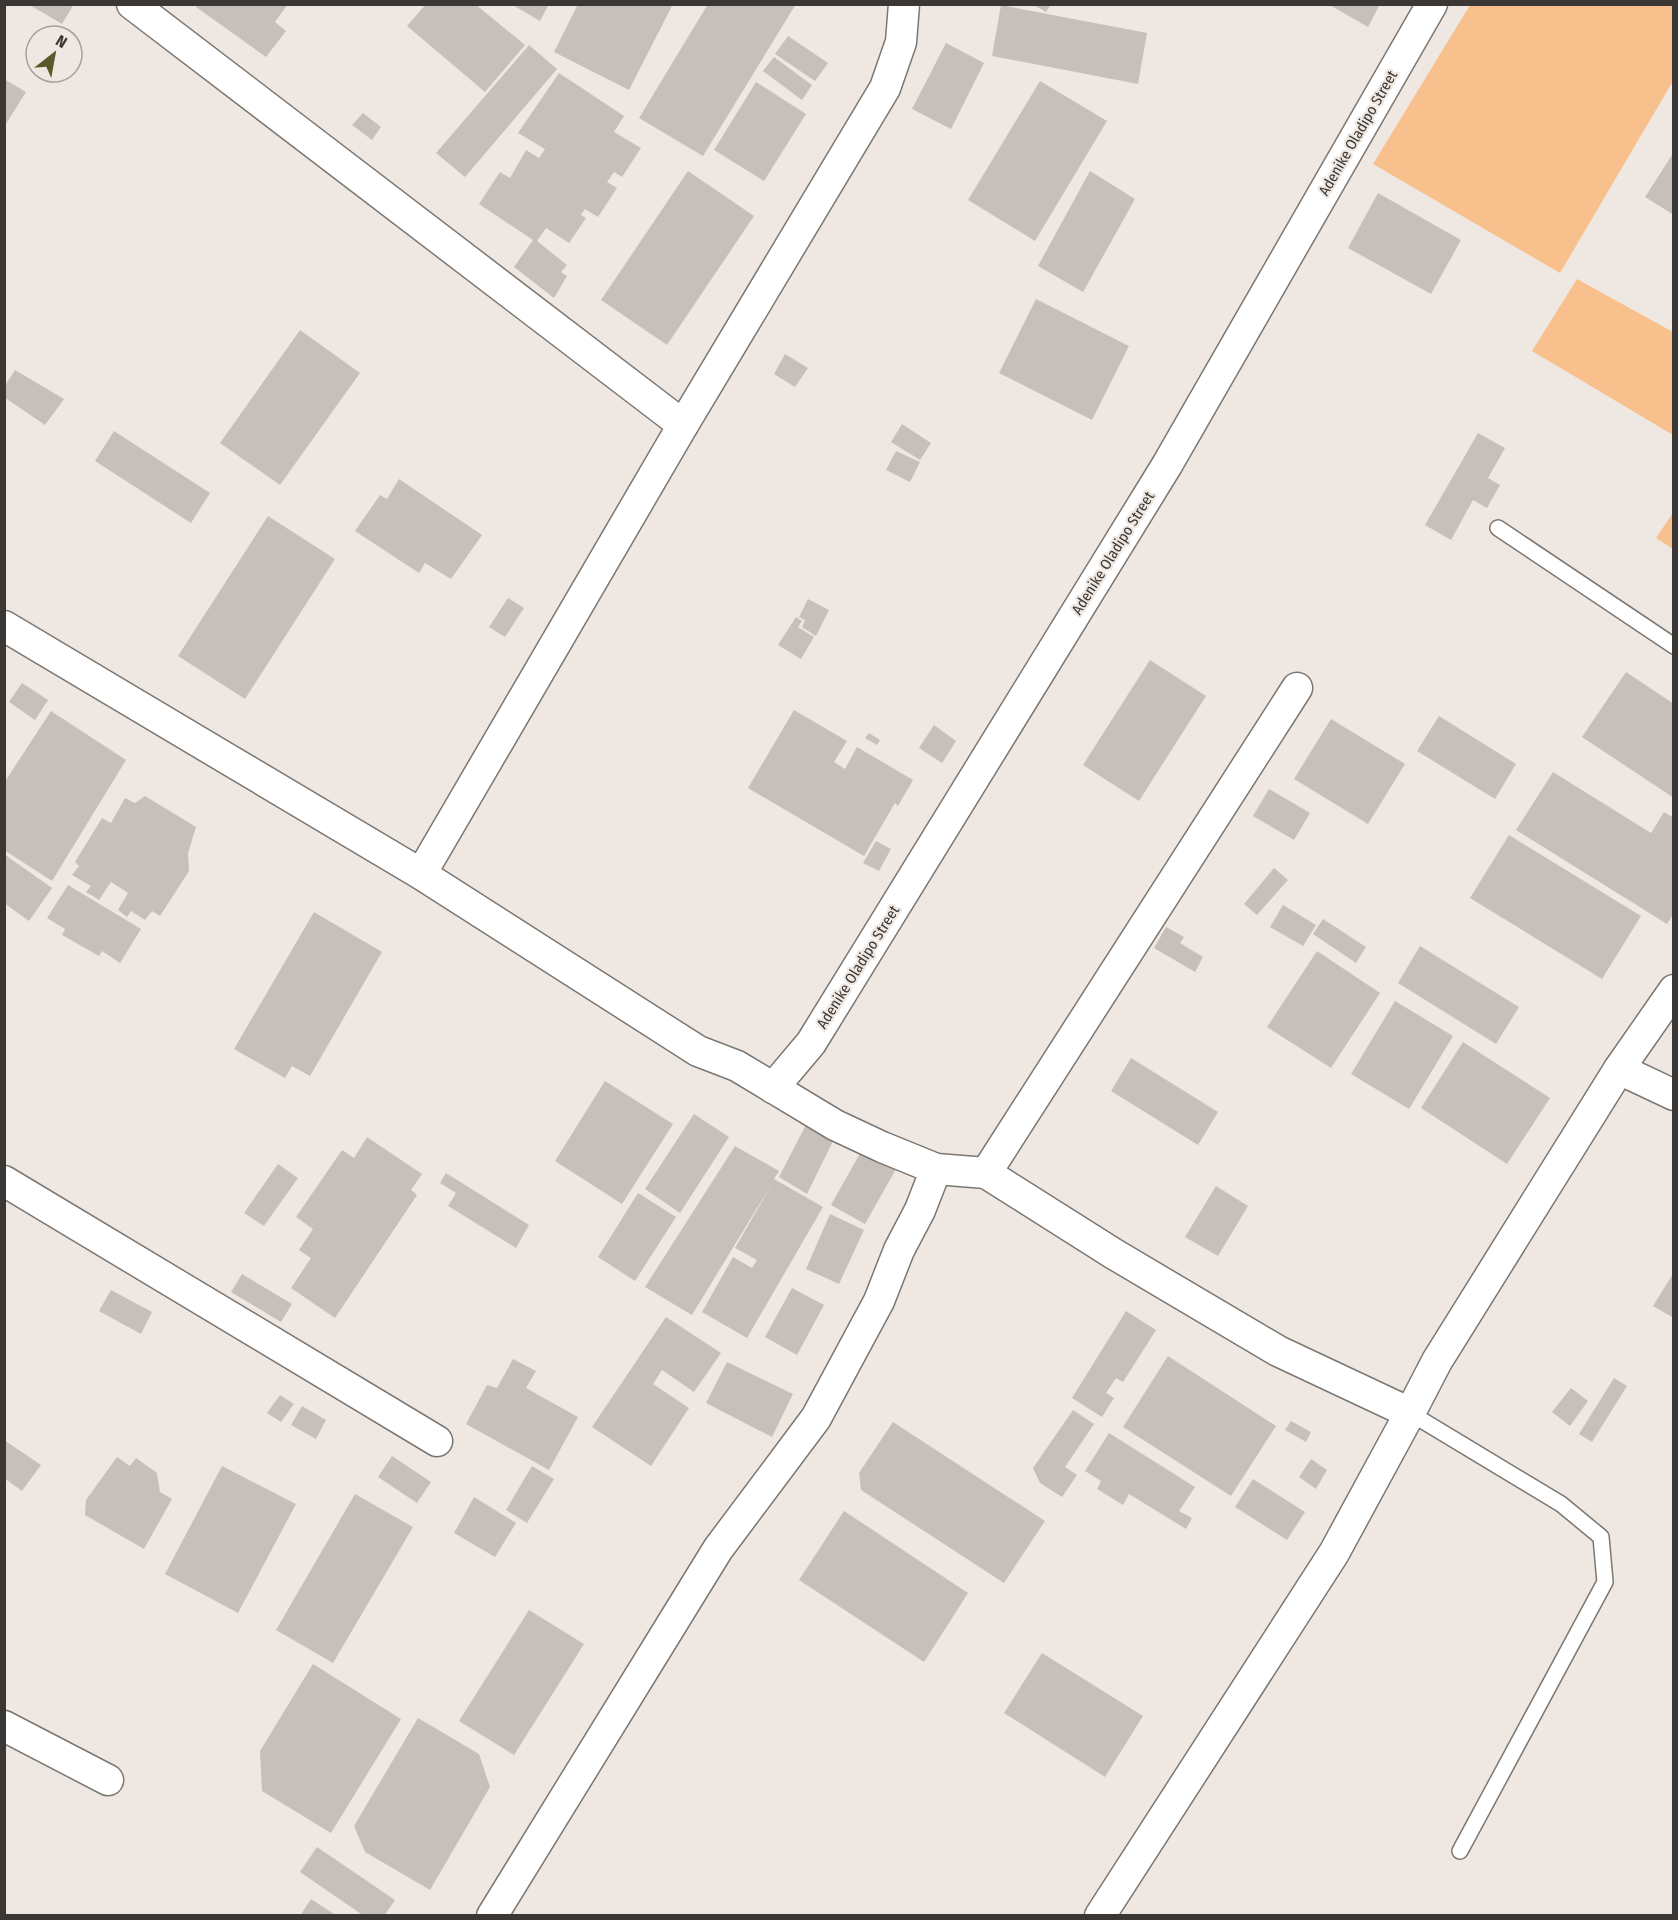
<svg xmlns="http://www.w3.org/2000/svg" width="1678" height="1920" font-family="'Fira Sans Condensed',sans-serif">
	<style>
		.green { fill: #f8c08c }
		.building { fill: #c7c0ba }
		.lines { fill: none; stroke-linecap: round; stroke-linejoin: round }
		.service-casing { stroke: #7c7671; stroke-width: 18 }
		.minor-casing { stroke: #7c7671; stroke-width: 33 }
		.service { stroke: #fff; stroke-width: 15 }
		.minor { stroke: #fff; stroke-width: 30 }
		.labels { text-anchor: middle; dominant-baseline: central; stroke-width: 4.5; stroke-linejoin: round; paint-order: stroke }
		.street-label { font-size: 15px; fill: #3a3735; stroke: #efe8e2 }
	</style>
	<rect width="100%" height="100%" fill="#efe8e2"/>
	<g class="green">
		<polygon points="1470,5 1673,5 1673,81 1560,273 1373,164"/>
		<polygon points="1577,279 1673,332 1673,435 1532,351"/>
		<polygon points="1673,513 1673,549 1656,538"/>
	</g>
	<g class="building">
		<polygon points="28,4 74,4 62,24"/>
		<polygon points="198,4 288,4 275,22 286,31 266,57 196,7"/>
		<polygon points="426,4 475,4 525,45 485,92 407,26"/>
		<polygon points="511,4 549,4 540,21"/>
		<polygon points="578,4 673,4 629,90 554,52"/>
		<polygon points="708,4 796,4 703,156 639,118"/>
		<polygon points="1032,4 1051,4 1046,12"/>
		<polygon points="1328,4 1380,4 1368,27"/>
		<polygon points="1001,5 1147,33 1138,84 992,56"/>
		<polygon points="788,36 828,63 815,81 775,54"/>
		<polygon points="946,43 984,63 951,129 912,109"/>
		<polygon points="529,45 557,69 465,177 436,153"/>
		<polygon points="774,57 812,85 802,100 763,71"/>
		<polygon points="559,73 624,116 614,132 641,148 622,177 614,172 607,182 617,188 598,217 585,209 581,215 586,218 569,243 546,228 537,241 567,265 561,272 567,276 554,298 514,267 533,240 479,204 500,172 510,178 526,150 539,158 545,149 518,133"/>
		<polygon points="4,79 26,92 4,127"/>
		<polygon points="1040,81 1107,121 1035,241 968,200"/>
		<polygon points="756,82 806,114 764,181 714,150"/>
		<polygon points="363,113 381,127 372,140 352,125"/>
		<polygon points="1674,152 1674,215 1645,197"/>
		<polygon points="688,171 754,216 667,345 601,300"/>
		<polygon points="1090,171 1135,199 1083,292 1038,266"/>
		<polygon points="1378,193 1461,240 1431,294 1348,248"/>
		<polygon points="1036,299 1129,346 1092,420 999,373"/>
		<polygon points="300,330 360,373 280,485 220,443"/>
		<polygon points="785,354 808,368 795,387 774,374"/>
		<polygon points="15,370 64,399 45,425 4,397 4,387"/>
		<polygon points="902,424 931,443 920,460 891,442"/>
		<polygon points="114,431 210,493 191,523 95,461"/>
		<polygon points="1478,433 1505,448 1488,478 1500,485 1487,508 1473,500 1451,540 1425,525"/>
		<polygon points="896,451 920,462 910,482 886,470"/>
		<polygon points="399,479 482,535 451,579 425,563 419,573 355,531 380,495 387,499"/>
		<polygon points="268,516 335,559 245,699 178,656"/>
		<polygon points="508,598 524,608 505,637 489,627"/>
		<polygon points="808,599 829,610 816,636 802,627 805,620 799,617"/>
		<polygon points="796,617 802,621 798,627 814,637 801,659 778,645"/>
		<polygon points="1150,660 1206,696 1139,801 1083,765"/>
		<polygon points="1626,672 1674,704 1674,798 1582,737"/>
		<polygon points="22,683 48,700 35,720 9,702"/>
		<polygon points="794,710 847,741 834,762 845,769 857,747 913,780 898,806 895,803 864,856 748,788"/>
		<polygon points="51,711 126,760 52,881 4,850 4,783"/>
		<polygon points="1439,716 1516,764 1495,799 1417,751"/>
		<polygon points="1331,719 1405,764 1368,824 1294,779"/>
		<polygon points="934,725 956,741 942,763 919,748"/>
		<polygon points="869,733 880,740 877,745 865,738"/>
		<polygon points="1553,772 1651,833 1664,812 1674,818 1674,913 1667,924 1516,830"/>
		<polygon points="1269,789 1310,813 1294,840 1253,816"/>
		<polygon points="145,796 196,827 188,853 189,871 160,916 152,911 145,920 131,911 127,917 118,910 128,893 111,882 99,900 86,892 91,886 72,875 79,866 75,862 102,818 111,823 125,798 135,803"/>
		<polygon points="1509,835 1641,916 1602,979 1470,898"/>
		<polygon points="876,841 891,849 879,871 863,863"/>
		<polygon points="4,854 52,888 29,921 4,903"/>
		<polygon points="1274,868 1288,880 1257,915 1244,904"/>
		<polygon points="68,885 141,929 120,963 102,951 99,956 62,935 65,929 47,918"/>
		<polygon points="1283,905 1316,925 1303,946 1270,927"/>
		<polygon points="314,912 382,952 310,1076 292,1066 285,1078 234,1049"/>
		<polygon points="1323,919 1366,947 1356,963 1313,934"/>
		<polygon points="1166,927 1184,937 1180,943 1203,957 1195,972 1154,948"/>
		<polygon points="1420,946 1519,1007 1496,1044 1398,983"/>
		<polygon points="1317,951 1380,993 1331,1068 1267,1027"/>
		<polygon points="1395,1001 1453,1036 1409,1109 1351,1074"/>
		<polygon points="1463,1042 1550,1098 1507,1164 1421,1108"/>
		<polygon points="1131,1058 1218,1112 1198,1145 1111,1091"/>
		<polygon points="605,1081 673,1124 622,1204 555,1161"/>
		<polygon points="694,1114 729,1137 680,1213 645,1189"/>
		<polygon points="808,1121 835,1137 807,1194 779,1177"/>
		<polygon points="367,1137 422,1174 411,1190 417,1195 335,1318 291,1288 311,1258 299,1250 313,1229 296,1217 342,1150 354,1158"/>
		<polygon points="735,1146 779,1171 774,1179 823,1207 747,1338 702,1312 733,1257 752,1268 757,1260 735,1248 773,1182 692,1315 645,1287"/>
		<polygon points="862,1150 896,1169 865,1224 831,1205"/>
		<polygon points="278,1164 298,1178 264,1226 244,1213"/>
		<polygon points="446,1173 529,1225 516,1248 448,1206 456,1193 440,1183"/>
		<polygon points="1216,1186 1248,1206 1218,1256 1185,1237"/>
		<polygon points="638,1193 676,1217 635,1281 598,1257"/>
		<polygon points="830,1214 864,1230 839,1284 806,1269"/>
		<polygon points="1674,1272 1674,1318 1653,1306"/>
		<polygon points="242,1274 292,1304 281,1322 231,1292"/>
		<polygon points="792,1288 824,1305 797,1355 765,1337"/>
		<polygon points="111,1290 152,1312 141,1334 99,1311"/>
		<polygon points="1126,1311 1156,1330 1123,1382 1116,1378 1106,1393 1114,1398 1102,1417 1072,1398"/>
		<polygon points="666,1317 721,1353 694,1392 662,1370 653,1384 689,1408 651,1466 592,1427"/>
		<polygon points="1168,1356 1276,1426 1231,1496 1123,1427"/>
		<polygon points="513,1359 536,1371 526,1388 578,1417 549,1470 466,1424 487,1385 497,1388"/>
		<polygon points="727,1362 793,1394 772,1437 706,1403"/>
		<polygon points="1614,1378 1627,1386 1592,1442 1579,1434"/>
		<polygon points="1571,1388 1588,1401 1570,1426 1552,1412"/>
		<polygon points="280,1395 294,1404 281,1422 267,1413"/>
		<polygon points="302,1406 326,1420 316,1439 291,1425"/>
		<polygon points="1073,1410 1094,1424 1065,1467 1077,1475 1062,1497 1040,1483 1033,1468"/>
		<polygon points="1291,1421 1311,1432 1306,1442 1285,1430"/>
		<polygon points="893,1422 1045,1521 1004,1583 861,1490 859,1473"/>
		<polygon points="1109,1433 1195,1487 1179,1511 1192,1518 1186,1529 1129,1494 1123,1505 1097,1489 1101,1481 1085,1471"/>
		<polygon points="4,1440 41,1465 22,1491 4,1478"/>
		<polygon points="392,1456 431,1482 417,1503 378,1477"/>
		<polygon points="117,1457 130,1466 136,1458 157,1473 160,1492 172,1499 144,1549 85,1515 86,1500"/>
		<polygon points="1311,1459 1327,1470 1316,1489 1299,1477"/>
		<polygon points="222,1466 296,1504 238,1613 165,1574"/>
		<polygon points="532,1466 554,1479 527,1523 506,1510"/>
		<polygon points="1253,1479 1305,1512 1287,1540 1235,1507"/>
		<polygon points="355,1494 413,1527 333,1663 276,1630"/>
		<polygon points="474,1497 516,1523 495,1557 454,1533"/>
		<polygon points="844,1511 968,1593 924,1662 799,1580"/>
		<polygon points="529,1610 584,1644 514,1755 459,1721"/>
		<polygon points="1042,1653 1143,1716 1105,1777 1004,1713"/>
		<polygon points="313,1664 401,1719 331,1833 262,1791 260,1751"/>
		<polygon points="418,1718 479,1754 490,1787 430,1890 365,1852 354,1826"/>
		<polygon points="317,1847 395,1900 384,1916 364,1916 300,1872"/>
		<polygon points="311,1899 337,1916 300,1916"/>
	</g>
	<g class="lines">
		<defs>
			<g id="service">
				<polyline points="1498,528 1674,646"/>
				<polyline points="1410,1413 1561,1504 1601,1537 1605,1582 1460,1851"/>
			</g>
			<g id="minor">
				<polyline points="132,4 683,425"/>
				<polyline points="4,626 421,874 698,1051 737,1066 835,1125 882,1147 936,1169 986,1173 1114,1254 1278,1351 1410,1413 1437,1361 1619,1069 1674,990"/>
				<polyline points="421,874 683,425 885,88 901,42 904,4"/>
				<polyline points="1619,1069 1674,1095"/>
				<polyline points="773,1088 811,1043 1167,465 1432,4"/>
				<polyline points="986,1173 1297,688"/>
				<polyline points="4,1181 437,1441"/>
				<polyline points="4,1726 108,1780"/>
				<polyline points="492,1916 718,1549 816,1418 879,1301 899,1250 920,1210 936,1169"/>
				<polyline points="1100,1916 1334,1553 1410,1413"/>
			</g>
		</defs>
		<use href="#service" class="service-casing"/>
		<use href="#minor" class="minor-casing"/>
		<use href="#service" class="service"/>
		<use href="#minor" class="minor"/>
	</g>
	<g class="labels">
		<g class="street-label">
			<text transform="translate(1358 133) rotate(-60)">Adenike Oladipo Street</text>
			<text transform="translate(1113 553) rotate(-58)">Adenike Oladipo Street</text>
			<text transform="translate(858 967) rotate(-58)">Adenike Oladipo Street</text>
		</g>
	</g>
	<rect width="1678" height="1920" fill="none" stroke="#3a3735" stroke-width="12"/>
	<g transform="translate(54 54) rotate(31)"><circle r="28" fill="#efe8e2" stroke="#a7a19d" stroke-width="1.5"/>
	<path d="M0-4.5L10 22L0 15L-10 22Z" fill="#565b29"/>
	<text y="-9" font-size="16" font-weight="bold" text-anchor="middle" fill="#3a3735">N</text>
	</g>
</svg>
